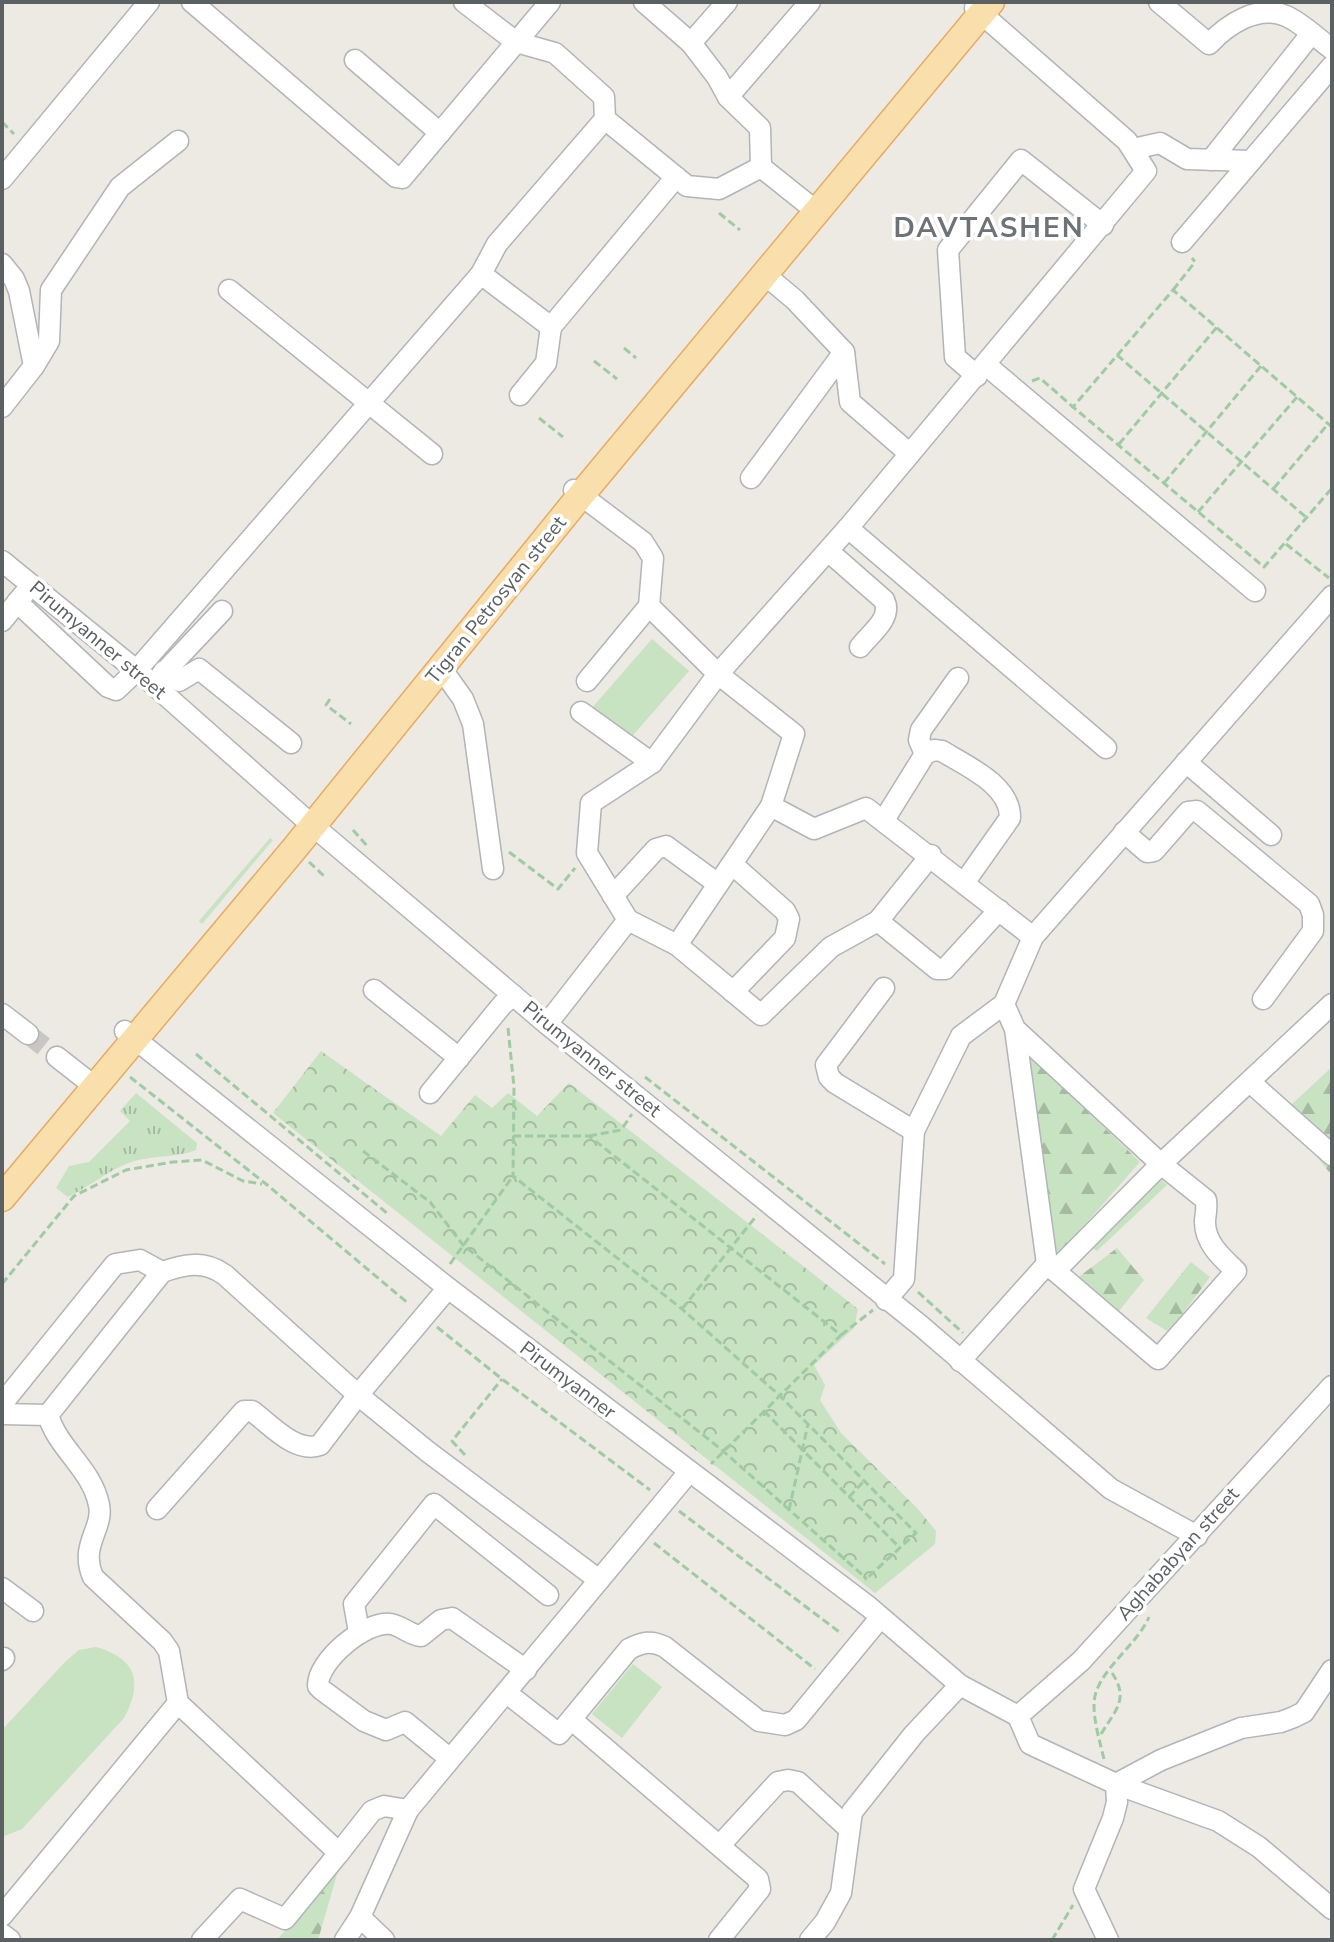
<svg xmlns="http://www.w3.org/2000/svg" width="1334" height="1942" font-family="'Nunito Sans',sans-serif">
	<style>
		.grass { fill: url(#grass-tufts) }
		.forest { fill: url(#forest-firs) }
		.park { fill: url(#park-crowns) }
		.pitch { fill: #c7e3c1 }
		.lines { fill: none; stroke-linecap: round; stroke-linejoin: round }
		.minor-tunnel { stroke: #c8c7c3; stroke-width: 20; stroke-dasharray: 20 10; stroke-linecap: butt }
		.minor-casing { stroke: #b1b5b8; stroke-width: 23 }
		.major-casing { stroke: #e8ab62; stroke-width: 29 }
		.path { stroke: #9fcba3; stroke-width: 3; stroke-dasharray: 8 4; stroke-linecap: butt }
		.minor { stroke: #fff; stroke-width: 20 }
		.major { stroke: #f9dfac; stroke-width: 26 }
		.labels { text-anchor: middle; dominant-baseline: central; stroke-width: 7; stroke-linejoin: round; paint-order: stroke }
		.street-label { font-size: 20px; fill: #5b6063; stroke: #fff }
		.district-label { font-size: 28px; font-weight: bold; letter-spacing: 2px; fill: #6c7275; stroke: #fff }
	</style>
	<defs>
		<pattern id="grass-tufts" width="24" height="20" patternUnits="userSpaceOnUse" patternTransform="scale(2)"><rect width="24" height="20" fill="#c7e3c1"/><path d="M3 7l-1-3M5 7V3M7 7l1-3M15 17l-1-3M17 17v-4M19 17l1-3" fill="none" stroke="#a5bba0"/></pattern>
		<pattern id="forest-firs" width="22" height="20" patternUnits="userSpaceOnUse" patternTransform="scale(2)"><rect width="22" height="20" fill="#c7e3c1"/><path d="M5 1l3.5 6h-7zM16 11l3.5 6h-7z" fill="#a5bba0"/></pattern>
		<pattern id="park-crowns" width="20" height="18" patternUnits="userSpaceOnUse" patternTransform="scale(2)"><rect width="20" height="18" fill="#c7e3c1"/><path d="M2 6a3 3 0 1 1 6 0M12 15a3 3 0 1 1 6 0" fill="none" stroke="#a5bba0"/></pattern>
	</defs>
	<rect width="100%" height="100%" fill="#ede9e3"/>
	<g class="grass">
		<polygon points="270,838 273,840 202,924 199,921"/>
		<path d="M136,1093L197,1143L196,1150C176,1158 155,1155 134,1161C109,1169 91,1186 68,1197L56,1188L69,1166L89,1162L130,1121L120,1111Z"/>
	</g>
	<g class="forest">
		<polygon points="1027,1053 1140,1162 1057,1256"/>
		<polygon points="1332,1067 1332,1171 1329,1172 1302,1138 1292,1104"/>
		<polygon points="1156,1175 1167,1185 1097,1251 1085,1243"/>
		<polygon points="1117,1248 1144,1280 1119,1311 1076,1279"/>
		<polygon points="1191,1262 1210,1277 1169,1332 1146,1318"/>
		<polygon points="340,1864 318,1940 277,1940"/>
	</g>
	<polygon class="park" points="321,1051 441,1136 475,1095 492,1108 508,1093 537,1116 569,1083 858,1309 854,1328 814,1365 825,1385 820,1400 841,1433 918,1509 936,1531 935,1544 875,1593 273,1113"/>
	<g class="pitch">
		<polygon points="652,639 689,671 628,741 591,709"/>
		<path d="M96,1647C137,1659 143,1682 124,1718L22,1829L2,1837V1730L65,1662L79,1650Z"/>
		<polygon points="633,1664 662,1687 622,1738 592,1714"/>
	</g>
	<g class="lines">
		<polyline class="minor-tunnel" points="28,1034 57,1057"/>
		<defs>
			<g id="minor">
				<polyline points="192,2 396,177 402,178 550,2"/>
				<polyline points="464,2 516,42 555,53 604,97 605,119 687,186 719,189 761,167"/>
				<polyline points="644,2 691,43 717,77 728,97 760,128 761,167"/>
				<path d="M1159,2L1209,44C1228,24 1258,4 1286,16C1302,23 1318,39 1332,49"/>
				<polyline points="691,43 727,2"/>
				<polyline points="355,60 440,133"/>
				<polyline points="728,97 810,2"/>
				<polyline points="1133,149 1160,143 1187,159 1251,161"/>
				<polyline points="1211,160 1311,34"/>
				<polyline points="761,167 816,211"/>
				<polyline points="2,179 149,2"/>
				<polyline points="1182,242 1332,66"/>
				<polyline points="2,264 14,279 19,291 34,366 2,407"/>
				<polyline points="481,274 551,327 676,177"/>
				<polyline points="764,274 795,300 844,352 850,402 910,454"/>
				<polyline points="229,290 432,454"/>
				<polyline points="986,365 1255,591"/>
				<polyline points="34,366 49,341 51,290 120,187 178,141"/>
				<polyline points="977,376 955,357 948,250 1021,160 1103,225"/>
				<polyline points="520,395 546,363 551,327"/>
				<polyline points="751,478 844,352"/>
				<polyline points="574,490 643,542 653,558 649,606 587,681"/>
				<polyline points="848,528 1106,748"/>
				<path d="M828,551L884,600C893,618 871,633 860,647"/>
				<polyline points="2,561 153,684 305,819 547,1024 921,1326 1111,1489 1197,1536"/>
				<polyline points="17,602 108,687 116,690 136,671 481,274 497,244 605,119"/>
				<polyline points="649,606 718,674 794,734 771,806 814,829 866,808 1033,937"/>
				<polyline points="2,621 24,594"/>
				<polyline points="441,668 463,699 473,724 493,869"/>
				<polyline points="164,671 179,681 199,669 291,743"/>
				<polyline points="156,681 222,611"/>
				<polyline points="581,712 652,763"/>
				<polyline points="925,754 919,740 921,730 958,678"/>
				<polyline points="1186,762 1271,835"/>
				<path d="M884,820L925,754L934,750L942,751C966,766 1011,785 1010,818L964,883"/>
				<polyline points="1124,832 1147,852 1154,851 1188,812 1197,811 1309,904 1313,915 1313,931 1263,999"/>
				<polyline points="931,855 878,921 831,947 761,1015 677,945 628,920 587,853 591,803 652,763 718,674 848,528 1146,171 1127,141 975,8"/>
				<polyline points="732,864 785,911 789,919 785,938 733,992"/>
				<polyline points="613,896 656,849 666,846 718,884"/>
				<polyline points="878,921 937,969 945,969 999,910"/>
				<polyline points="677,945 771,806"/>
				<polyline points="884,988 826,1065 829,1077 835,1083 914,1131"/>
				<polyline points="374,990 459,1058"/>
				<path d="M1004,1004L1015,1029L1161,1164L1206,1200C1207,1208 1206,1212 1205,1220C1204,1242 1221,1257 1236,1271L1158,1359L1047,1264L1015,1029"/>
				<polyline points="2,1014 28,1034"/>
				<polyline points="547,1024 628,920"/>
				<polyline points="125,1031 448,1288 869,1607 960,1685 1018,1716"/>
				<polyline points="57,1057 94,1086"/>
				<polyline points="1250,1082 1332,1155"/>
				<polyline points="430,1093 502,1005 513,995"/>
				<polyline points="1055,1271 1161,1164 1332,1004"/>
				<polyline points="886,1300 904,1279 914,1131 961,1036 1004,1004 1033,937 1332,596"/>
				<polyline points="960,1361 1047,1264"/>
				<polyline points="2,1404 115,1264 140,1260 162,1272"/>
				<polyline points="2,1414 48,1415"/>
				<path d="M48,1415C58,1449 92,1469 99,1505C104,1529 79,1545 93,1577L162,1641L169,1651L178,1703L339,1853L285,1919L240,1899L202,1940"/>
				<path d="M48,1415L162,1272C185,1264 204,1260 225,1275L358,1395L448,1288"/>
				<path d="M157,1509L244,1411H252C271,1425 296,1454 320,1445L358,1395L427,1451L599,1580"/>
				<polyline points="2,1588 33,1611"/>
				<polyline points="359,1632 354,1604 434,1504 548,1595"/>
				<polyline points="2,1660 4,1658"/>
				<path d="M508,1694L559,1734L629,1649C643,1642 651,1640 665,1647L759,1721L785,1725L796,1720L880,1618"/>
				<polyline points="1018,1716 1081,1661 1332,1386"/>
				<polyline points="1018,1716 1030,1744 1116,1784 1218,1821 1259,1847 1332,1909"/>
				<polyline points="572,1720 758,1879 760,1889 719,1940"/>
				<path d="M449,1758L405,1722L386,1730L364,1721L322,1690L318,1686C317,1661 366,1620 391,1624C402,1626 410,1635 421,1636L441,1620L452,1618L526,1670"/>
				<polyline points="720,1845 778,1782 788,1780 798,1782 848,1828"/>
				<polyline points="339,1853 372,1811 384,1806 408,1810"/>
				<polyline points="2,1916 178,1703"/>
				<polyline points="360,1917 384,1940"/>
				<polyline points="2,1934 10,1940"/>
				<polyline points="345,1940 360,1917 408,1810 689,1472"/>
				<polyline points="810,1940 825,1922 841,1893 852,1812 914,1734 960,1685"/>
				<polyline points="1108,1940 1084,1889 1113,1818 1117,1802 1116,1784 1161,1760 1241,1728 1281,1722 1294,1717 1304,1712 1332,1670"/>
			</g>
			<polyline id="major" points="2,1198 294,849 581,495 991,2"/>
		</defs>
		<use href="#minor" class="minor-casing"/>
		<use href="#major" class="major-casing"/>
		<g class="path">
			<polyline points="2,122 14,134"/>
			<polyline points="719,213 740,230"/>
			<polyline points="1173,290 1195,262 1192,258"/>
			<polyline points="624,348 636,358"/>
			<polyline points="1117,355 1307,518"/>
			<polyline points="594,361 617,379"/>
			<polyline points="1032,381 1040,378 1073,407"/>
			<polyline points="539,418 563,437"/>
			<polyline points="1332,427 1173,290 1073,407 1264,567 1332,488"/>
			<polyline points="1119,444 1217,327"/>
			<polyline points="1164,483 1261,366"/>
			<polyline points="1274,488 1328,424"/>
			<polyline points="1198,512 1297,397"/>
			<polyline points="1286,544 1329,578"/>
			<polyline points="330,699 326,705 351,724"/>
			<polyline points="353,830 369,848"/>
			<polyline points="509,852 558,889 575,868"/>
			<polyline points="309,862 324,876"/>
			<polyline points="508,1028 514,1087 513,1176 682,1309 780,1396 916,1533 865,1580"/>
			<polyline points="196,1054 388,1214"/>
			<polyline points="130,1077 266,1184 409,1304"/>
			<polyline points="645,1077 885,1264"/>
			<polyline points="513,1136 589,1136 841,1335 711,1464"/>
			<polyline points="589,1136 621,1130 632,1114"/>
			<polyline points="363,1151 430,1202 463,1245 722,1450 867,1579"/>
			<polyline points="450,1264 513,1176"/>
			<polyline points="2,1284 74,1196 126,1170 173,1162 202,1160 243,1181 262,1184"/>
			<polyline points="918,1292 963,1333"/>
			<polyline points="682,1309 757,1215"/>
			<polyline points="437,1327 502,1379 650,1490"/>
			<polyline points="841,1335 873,1310"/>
			<polyline points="764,1411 899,1547"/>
			<polyline points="465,1455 452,1441 502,1379"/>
			<polyline points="849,1497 864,1481"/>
			<polyline points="789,1510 808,1424"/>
			<polyline points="679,1511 842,1634"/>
			<polyline points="654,1543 815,1669"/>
			<path d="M1101,1734C1117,1708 1130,1698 1110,1670"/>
			<path d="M1104,1759C1100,1742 1091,1713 1095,1696C1102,1667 1137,1645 1149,1617"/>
			<polyline points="1052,1940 1073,1905"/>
		</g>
		<use href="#minor" class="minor"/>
		<use href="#major" class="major"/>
	</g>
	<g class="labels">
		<g class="street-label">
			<text transform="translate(496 600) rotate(-51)">Tigran Petrosyan street</text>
			<text transform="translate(98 640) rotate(40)">Pirumyanner street</text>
			<text transform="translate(592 1059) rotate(39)">Pirumyanner street</text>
			<text transform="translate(568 1380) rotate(37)">Pirumyanner</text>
			<text transform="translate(1178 1554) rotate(-48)">Aghababyan street</text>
		</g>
		<g class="district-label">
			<text x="989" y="228">DAVTASHEN</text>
		</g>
	</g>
	<rect width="1334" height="1942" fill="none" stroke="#5b6063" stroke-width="8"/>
</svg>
